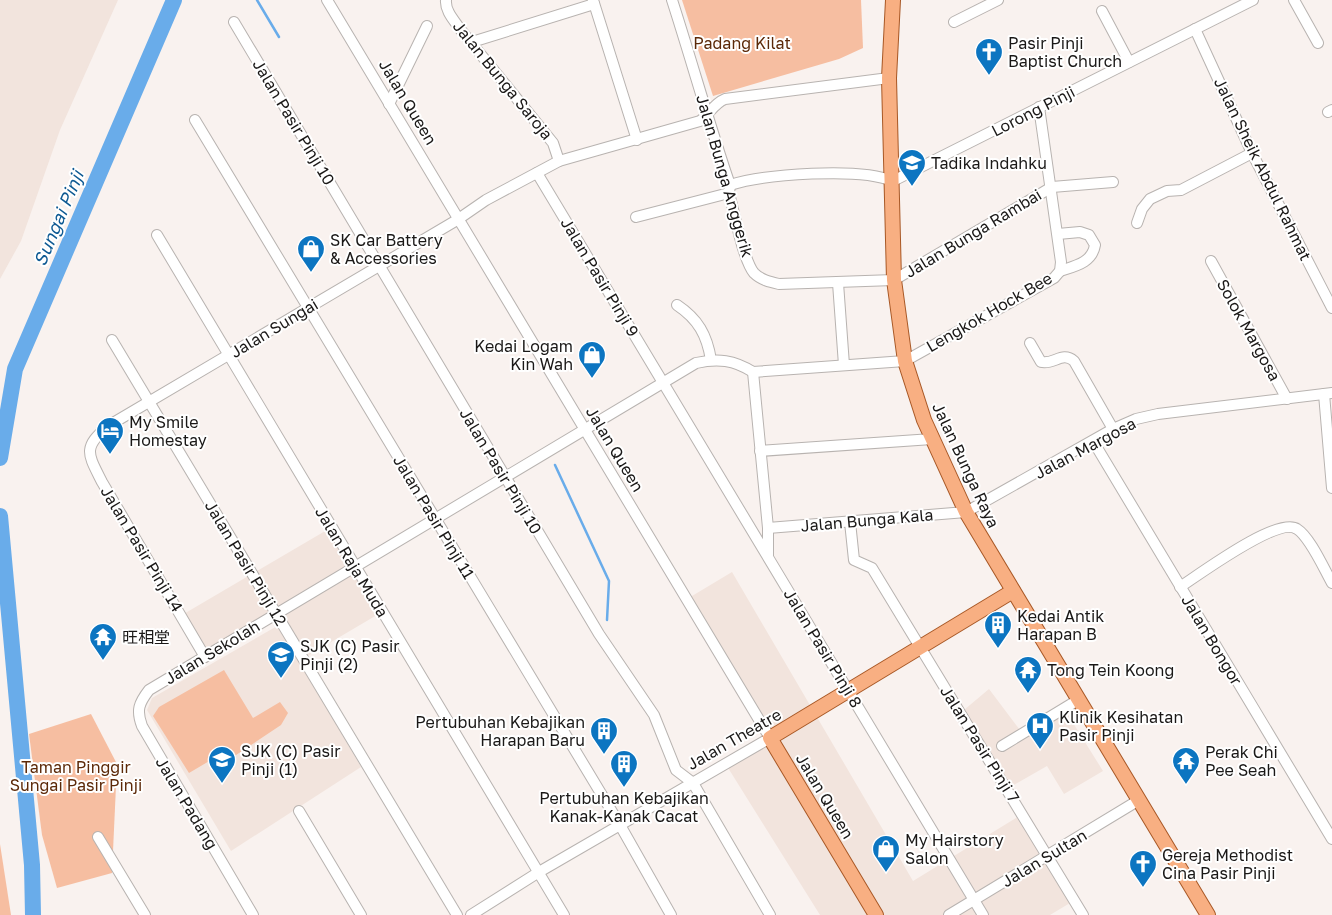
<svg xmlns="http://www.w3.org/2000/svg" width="1332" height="915" font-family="'Golos Text','Noto Sans SC',sans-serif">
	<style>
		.built { fill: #f2e4dd }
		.green { fill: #f6bea1 }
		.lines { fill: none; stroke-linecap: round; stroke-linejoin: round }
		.stream { stroke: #69acea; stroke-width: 2.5 }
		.river { stroke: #69acea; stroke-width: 16 }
		.minor-casing { stroke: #b8b3b0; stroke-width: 12 }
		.major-casing { stroke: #a85826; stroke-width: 16 }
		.minor { stroke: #fff; stroke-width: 10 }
		.major { stroke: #f8af82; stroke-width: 14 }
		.labels { text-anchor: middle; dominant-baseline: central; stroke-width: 4; stroke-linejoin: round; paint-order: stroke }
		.park-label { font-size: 16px; fill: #5c2908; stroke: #fff }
		.poi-label { font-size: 16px; fill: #1a1817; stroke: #fff; text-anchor: start }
		.street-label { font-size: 16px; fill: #1a1817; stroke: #fff }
		.water-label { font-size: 18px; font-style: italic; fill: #0f5a93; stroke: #fff }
	</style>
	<rect width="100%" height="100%" fill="#f9f2ef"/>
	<g class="built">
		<polygon points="0,0 118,0 60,130 21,241 0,279"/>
		<polygon points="332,527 382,612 304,658 277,613 207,654 182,615"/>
		<polygon points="732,572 913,881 1024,813 1075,900 1050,915 820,915 725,763 771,739 687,599"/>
		<polygon points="279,625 361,767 231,851 147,710 152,698"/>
		<polygon points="989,689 1023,734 1065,710 1103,771 1064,794 1047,766 1012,786 964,710"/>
	</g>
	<g class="green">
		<polygon points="682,0 861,0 863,48 839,59 713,96"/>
		<polygon points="224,670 253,718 280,702 288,713 281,725 218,767 211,760 189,773 153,716 159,707"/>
		<polygon points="91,714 117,764 112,873 57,888 42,835 29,734"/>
		<polygon points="0,844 11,915 0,915"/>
	</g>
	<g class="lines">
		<g class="stream">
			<polyline points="257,0 279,37"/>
			<polyline points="555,465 609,581 607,620"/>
		</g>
		<g class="river">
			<polyline points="0,458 15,369 174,0"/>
			<polyline points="0,516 32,865 33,915"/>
		</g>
		<defs>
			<g id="minor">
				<polyline points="327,0 770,738 539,872 471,915"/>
				<path d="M446,0C445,11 454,20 460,29L553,143L559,161"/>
				<polyline points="593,0 637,140"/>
				<path d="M672,0C692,62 709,124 730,185L729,193C734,211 743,260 754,273C761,280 770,282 779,284L894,280L1052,187L1113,182"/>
				<polyline points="1294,0 1318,43"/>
				<polyline points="1102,11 1129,62"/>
				<polyline points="234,22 599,634 654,715 676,770 693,783 770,915"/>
				<polyline points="954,22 998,0"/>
				<polyline points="1195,29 1252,153 1332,308"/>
				<polyline points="472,42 594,4"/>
				<polyline points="389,104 427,26"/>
				<polyline points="1328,112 1332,110"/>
				<polyline points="195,120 620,825 671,915"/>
				<polyline points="537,173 983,915"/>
				<path d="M730,185C765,174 859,167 893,181L1253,0"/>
				<polyline points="636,217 729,193"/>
				<polyline points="1137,223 1142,209 1150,199 1167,191 1181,190 1252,153"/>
				<path d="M1058,234L1080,232L1089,235L1095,245C1092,263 1075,266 1060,271"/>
				<polyline points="157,235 564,915"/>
				<polyline points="1211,261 1287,399"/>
				<polyline points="838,283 844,365"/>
				<path d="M677,305C698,319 707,335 711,360"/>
				<polyline points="112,340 457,915"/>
				<path d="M1030,343L1041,362C1054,365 1062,351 1074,361L1113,429"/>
				<polyline points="753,372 768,528 768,555"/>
				<polyline points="1324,394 1332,488"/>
				<polyline points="1093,441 1332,839"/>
				<polyline points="760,451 932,439"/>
				<polyline points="850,522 854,560 872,568 1083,915"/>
				<polyline points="768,528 966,512 1113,429 1136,419 1158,414 1332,393"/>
				<path d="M1180,587C1200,574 1278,516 1297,529C1310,537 1324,569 1332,583"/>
				<path d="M205,657L102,482C88,454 82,448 108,426L457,220L486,200L559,161L700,121C710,114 713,104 725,99L889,78"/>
				<polyline points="1002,746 1078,700"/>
				<polyline points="299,811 361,915"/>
				<polyline points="98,837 145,915"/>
				<path d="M253,915L142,726C136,710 139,703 149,690L696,363C718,358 734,360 753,372L905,361L1054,278L1060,271L1061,262L1039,107"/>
				<polyline points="949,915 1139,800"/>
			</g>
			<g id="major">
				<polyline points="893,0 889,78 894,280 905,361 924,420 966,512 1208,915"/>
				<polyline points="876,915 770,738 1013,591"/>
			</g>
		</defs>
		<use href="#minor" class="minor-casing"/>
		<use href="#major" class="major-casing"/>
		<use href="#minor" class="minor"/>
		<use href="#major" class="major"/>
	</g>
	<defs>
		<symbol id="church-pin" viewBox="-11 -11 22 30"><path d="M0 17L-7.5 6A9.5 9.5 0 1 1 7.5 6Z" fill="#0c75c1" stroke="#fff"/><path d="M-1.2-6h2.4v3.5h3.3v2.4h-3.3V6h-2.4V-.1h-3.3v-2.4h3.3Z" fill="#fff"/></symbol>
		<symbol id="school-pin" viewBox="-11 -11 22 30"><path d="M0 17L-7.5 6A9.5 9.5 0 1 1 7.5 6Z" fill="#0c75c1" stroke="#fff"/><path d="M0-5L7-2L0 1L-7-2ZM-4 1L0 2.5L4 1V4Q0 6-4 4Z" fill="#fff"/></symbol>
		<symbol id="shop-pin" viewBox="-11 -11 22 30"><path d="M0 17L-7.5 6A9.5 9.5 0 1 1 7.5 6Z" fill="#0c75c1" stroke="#fff"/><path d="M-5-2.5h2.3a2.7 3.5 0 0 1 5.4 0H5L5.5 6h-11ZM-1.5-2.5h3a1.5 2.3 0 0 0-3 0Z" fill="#fff"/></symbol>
		<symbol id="hotel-pin" viewBox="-11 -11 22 30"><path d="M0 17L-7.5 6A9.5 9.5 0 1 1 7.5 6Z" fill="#0c75c1" stroke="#fff"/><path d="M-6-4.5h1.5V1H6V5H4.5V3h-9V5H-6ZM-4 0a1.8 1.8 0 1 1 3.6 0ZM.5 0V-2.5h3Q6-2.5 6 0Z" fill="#fff"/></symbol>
		<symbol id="building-pin" viewBox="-11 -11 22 30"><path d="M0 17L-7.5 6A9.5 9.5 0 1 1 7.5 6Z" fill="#0c75c1" stroke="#fff"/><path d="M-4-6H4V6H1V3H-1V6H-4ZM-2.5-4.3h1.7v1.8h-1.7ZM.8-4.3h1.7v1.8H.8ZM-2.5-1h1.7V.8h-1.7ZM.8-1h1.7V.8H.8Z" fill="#fff"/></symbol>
		<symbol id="temple-pin" viewBox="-11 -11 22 30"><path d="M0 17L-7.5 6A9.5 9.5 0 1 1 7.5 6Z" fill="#0c75c1" stroke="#fff"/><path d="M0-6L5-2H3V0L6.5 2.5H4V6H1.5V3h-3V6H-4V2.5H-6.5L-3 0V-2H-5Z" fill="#fff"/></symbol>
		<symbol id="hospital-pin" viewBox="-11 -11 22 30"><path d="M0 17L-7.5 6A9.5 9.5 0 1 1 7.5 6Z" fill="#0c75c1" stroke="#fff"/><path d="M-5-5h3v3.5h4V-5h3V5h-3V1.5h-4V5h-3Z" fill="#fff"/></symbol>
	</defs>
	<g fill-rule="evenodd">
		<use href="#church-pin" x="973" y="36" width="32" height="43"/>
		<use href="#school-pin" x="896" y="147" width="32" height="43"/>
		<use href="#shop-pin" x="295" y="233" width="32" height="43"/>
		<use href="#shop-pin" x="576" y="339" width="32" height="43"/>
		<use href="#hotel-pin" x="94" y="415" width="32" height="43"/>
		<use href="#building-pin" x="982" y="609" width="32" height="43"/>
		<use href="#temple-pin" x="87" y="621" width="32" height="43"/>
		<use href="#school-pin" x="265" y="639" width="32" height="43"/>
		<use href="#temple-pin" x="1012" y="654" width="32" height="43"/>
		<use href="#hospital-pin" x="1024" y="710" width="32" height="43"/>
		<use href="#building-pin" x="588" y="715" width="32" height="43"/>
		<use href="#school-pin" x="206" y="744" width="32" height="43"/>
		<use href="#temple-pin" x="1170" y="745" width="32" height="43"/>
		<use href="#building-pin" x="608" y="748" width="32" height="43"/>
		<use href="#shop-pin" x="870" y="833" width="32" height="43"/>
		<use href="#church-pin" x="1127" y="848" width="32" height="43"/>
	</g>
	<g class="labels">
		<g class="park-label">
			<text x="742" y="43">Padang Kilat</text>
			<text x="76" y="767">Taman Pinggir<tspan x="76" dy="18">Sungai Pasir Pinji</tspan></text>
		</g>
		<g class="poi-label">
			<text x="1008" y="43">Pasir Pinji<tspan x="1008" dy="18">Baptist Church</tspan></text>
			<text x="931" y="163">Tadika Indahku</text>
			<text x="330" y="240">SK Car Battery<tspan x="330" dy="18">&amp; Accessories</tspan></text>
			<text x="573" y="346" text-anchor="end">Kedai Logam<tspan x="573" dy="18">Kin Wah</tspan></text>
			<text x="129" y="422">My Smile<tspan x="129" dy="18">Homestay</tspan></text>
			<text x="1017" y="616">Kedai Antik<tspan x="1017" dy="18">Harapan B</tspan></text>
			<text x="122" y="637">旺相堂</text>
			<text x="300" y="646">SJK (C) Pasir<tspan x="300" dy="18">Pinji (2)</tspan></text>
			<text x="1047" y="670">Tong Tein Koong</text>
			<text x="1059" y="717">Klinik Kesihatan<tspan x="1059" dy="18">Pasir Pinji</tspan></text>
			<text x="585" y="722" text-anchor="end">Pertubuhan Kebajikan<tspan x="585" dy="18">Harapan Baru</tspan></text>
			<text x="241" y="751">SJK (C) Pasir<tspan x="241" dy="18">Pinji (1)</tspan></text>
			<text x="1205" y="752">Perak Chi<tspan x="1205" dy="18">Pee Seah</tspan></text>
			<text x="624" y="798" text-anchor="middle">Pertubuhan Kebajikan<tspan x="624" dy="18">Kanak-Kanak Cacat</tspan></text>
			<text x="905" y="840">My Hairstory<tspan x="905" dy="18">Salon</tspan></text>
			<text x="1162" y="855">Gereja Methodist<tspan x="1162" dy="18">Cina Pasir Pinji</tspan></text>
		</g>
		<g class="street-label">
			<text transform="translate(503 80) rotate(51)">Jalan Bunga Saroja</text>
			<text transform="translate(408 102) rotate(59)">Jalan Queen</text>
			<text transform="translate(1033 111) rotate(-27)">Lorong Pinji</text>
			<text transform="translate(294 122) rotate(59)">Jalan Pasir Pinji 10</text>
			<text transform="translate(1263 169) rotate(64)">Jalan Sheik Abdul Rahmat</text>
			<text transform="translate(725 176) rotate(74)">Jalan Bunga Anggerik</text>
			<text transform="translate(973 233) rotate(-31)">Jalan Bunga Rambai</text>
			<text transform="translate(600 277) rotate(59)">Jalan Pasir Pinji 9</text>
			<text transform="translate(989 312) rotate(-30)">Lengkok Hock Bee</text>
			<text transform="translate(274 328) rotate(-31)">Jalan Sungai</text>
			<text transform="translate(1249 330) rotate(61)">Solok Margosa</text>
			<text transform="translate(1085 448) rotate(-28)">Jalan Margosa</text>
			<text transform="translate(615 449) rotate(59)">Jalan Queen</text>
			<text transform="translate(966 465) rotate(65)">Jalan Bunga Raya</text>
			<text transform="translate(501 471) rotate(59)">Jalan Pasir Pinji 10</text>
			<text transform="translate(434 517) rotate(59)">Jalan Pasir Pinji 11</text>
			<text transform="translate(867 520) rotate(-5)">Jalan Bunga Kala</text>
			<text transform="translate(142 549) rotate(59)">Jalan Pasir Pinji 14</text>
			<text transform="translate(352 562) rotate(59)">Jalan Raja Muda</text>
			<text transform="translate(246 563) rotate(59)">Jalan Pasir Pinji 12</text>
			<text transform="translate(1212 640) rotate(59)">Jalan Bongor</text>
			<text transform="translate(823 648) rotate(59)">Jalan Pasir Pinji 8</text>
			<text transform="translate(212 652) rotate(-31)">Jalan Sekolah</text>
			<text transform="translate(734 739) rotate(-30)">Jalan Theatre</text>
			<text transform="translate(980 744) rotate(58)">Jalan Pasir Pinji 7</text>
			<text transform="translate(825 796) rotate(59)">Jalan Queen</text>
			<text transform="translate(187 803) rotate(59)">Jalan Padang</text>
			<text transform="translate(1044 858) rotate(-31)">Jalan Sultan</text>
		</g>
		<g class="water-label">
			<text transform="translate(58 218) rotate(-67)">Sungai Pinji</text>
		</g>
	</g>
</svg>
